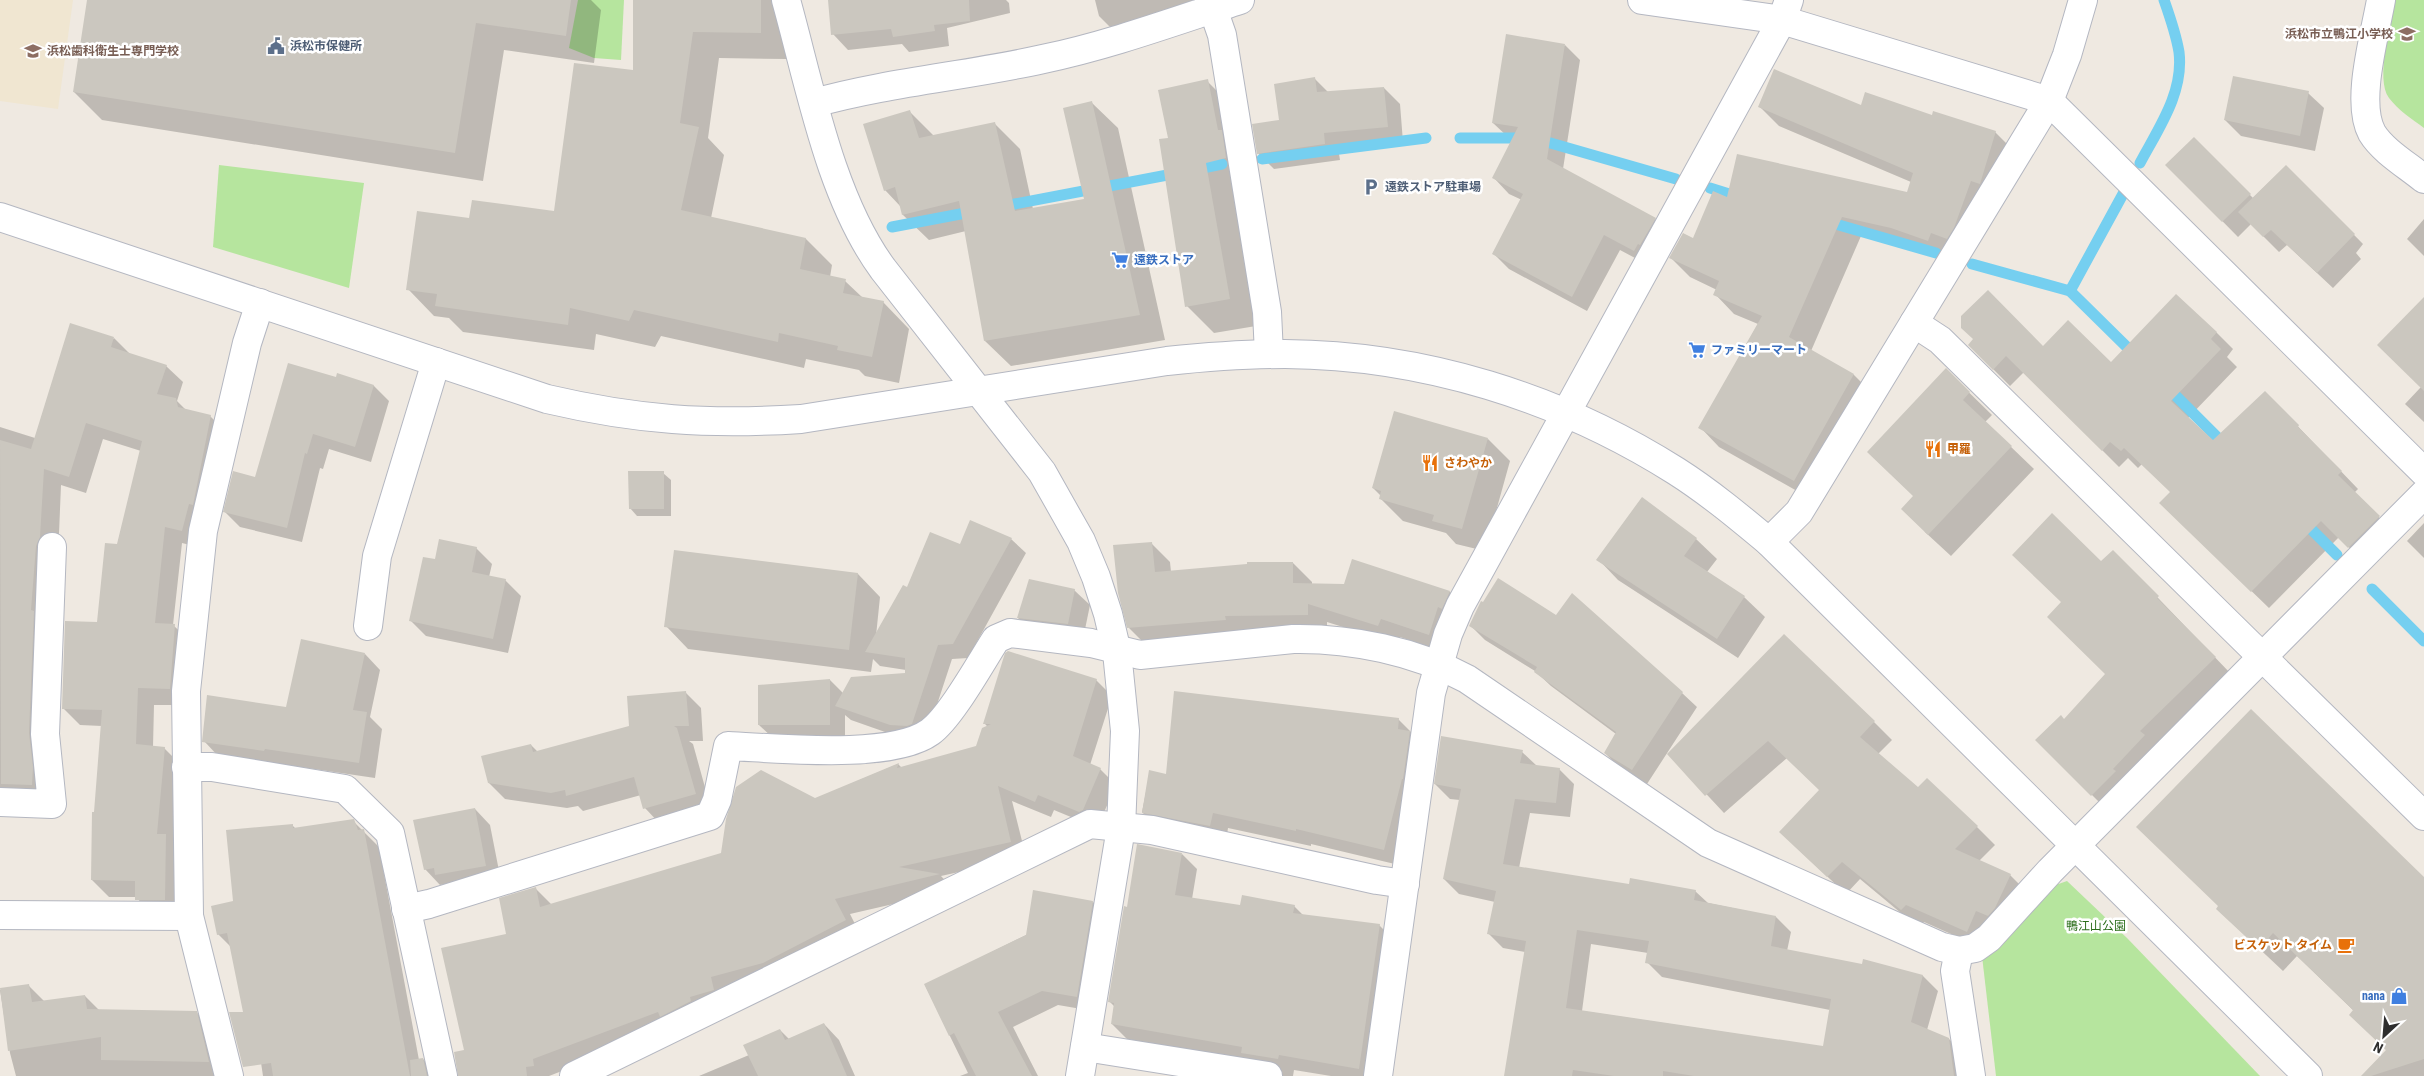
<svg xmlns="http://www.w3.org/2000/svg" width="2424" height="1076" viewBox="0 0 2424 1076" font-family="'Roboto Condensed','Noto Sans JP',sans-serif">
  <rect width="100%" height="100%" fill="#efe9e1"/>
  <!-- education -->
  <polygon fill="#f0e6d1" points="0,0 73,0 58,109 0,101"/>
  <!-- green -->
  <g fill="#b6e59e">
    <polygon points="578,0 624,0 621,60 594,58 569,48"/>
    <path d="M2395,0H2424V128C2412,119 2398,110 2389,98C2375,79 2391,23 2395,0Z"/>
    <polygon points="219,165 364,183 349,288 213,247"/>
    <polygon points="2067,881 2127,938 2260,1076 1996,1076 1982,956 2050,887"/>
  </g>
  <!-- shadow -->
  <g fill="#0003" fill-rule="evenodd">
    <polygon points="88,0 591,0 601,10 594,63 504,50 483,181 102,120 74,92"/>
    <polygon points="634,0 774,0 787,13 787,59 719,58 708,138 724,155 711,218 806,239 832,265 830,277 845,281 863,298 883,302 909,329 899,383 865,376 859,370 806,359 804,368 661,336 655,347 596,334 594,350 463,332 449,318 434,316 408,289 470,220 556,213 635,71"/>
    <polygon points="829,0 1006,0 1009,3 1010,13 947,28 949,46 909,52 902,44 848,50 833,34"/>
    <polygon points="1095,0 1217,0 1119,36 1099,16"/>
    <polygon points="1565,45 1580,60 1563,169 1655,219 1670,234 1650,266 1620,250 1587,311 1509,269 1493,253 1522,200 1509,194 1494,178 1513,139 1509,138 1493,123"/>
    <polygon points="1315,79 1329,93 1384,88 1400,104 1403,142 1338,148 1340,160 1274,169 1258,153 1280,121"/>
    <polygon points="1207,81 1234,108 1253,185 1233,190 1256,326 1214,333 1187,306 1170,139"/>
    <polygon points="2308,93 2324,108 2315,151 2241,136 2225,120"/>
    <polygon points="1092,103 1118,128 1165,340 1011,366 985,341 966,231 929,240 903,215 901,207 885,190 910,112 934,136 994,123 1020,149 1033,209 1086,200"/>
    <polygon points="1862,106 1933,116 1995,132 2015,152 1947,260 1911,247 1861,236 1811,351 1854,375 1873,394 1813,500 1719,447 1700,427 1758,324 1734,314 1715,294 1717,290 1690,277 1671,258 1693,239 1728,199 1908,194 1911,182 1779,126 1760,107"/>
    <polygon points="2194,139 2253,198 2286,166 2363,244 2356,253 2361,259 2333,288 2287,245 2279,252 2251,224 2238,237 2167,165"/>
    <polygon points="2424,219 2424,256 2407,239"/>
    <polygon points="2424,320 2424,422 2405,404 2421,387"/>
    <polygon points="2216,332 2233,349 2227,357 2237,367 2188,418 2213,442 2265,392 2358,489 2354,493 2396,534 2366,565 2339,537 2269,608 2178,520 2172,492 2142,464 2138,468 2128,458 2119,467 2024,372 2010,386 1969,345 2043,347 2111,364"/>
    <polygon points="114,338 130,354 166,366 183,382 177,401 187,411 210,416 227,433 198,547 182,543 173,625 191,642 187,705 154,705 153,747 164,748 181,765 174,845 182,853 181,917 153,916 136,897 109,897 92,880 102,726 80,725 63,708 98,623 141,451 103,439 86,493 61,485 48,802 0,800 0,427 35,438"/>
    <polygon points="1946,370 1992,415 1985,422 2034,469 1951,556 1925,532 1914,497"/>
    <polygon points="337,379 374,386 389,401 371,462 329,449 323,469 320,468 302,542 240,527 225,512 256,479"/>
    <polygon points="1488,439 1510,461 1485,551 1456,544 1446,533 1403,521 1380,498 1381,496 1373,488"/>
    <polygon points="663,473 671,480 671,516 637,516 630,508"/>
    <polygon points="1642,499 1696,539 1717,559 1707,572 1744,597 1765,617 1738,658 1618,580 1598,559"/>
    <polygon points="2424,523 2424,558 2407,541"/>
    <polygon points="1011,539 1026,553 968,658 952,659 926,738 905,739 851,720 845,715 845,740 775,740 759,725 830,680 843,693 906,674 906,670 880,666 873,659 871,672 688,649 666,626 858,574 880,597 876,636 907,589 961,546"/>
    <polygon points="1151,543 1170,562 1171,572 1293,563 1312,582 1312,585 1345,586 1353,561 1450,592 1468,611 1447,653 1400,637 1397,644 1327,622 1327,634 1147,646 1129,628"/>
    <polygon points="476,548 492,564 489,577 505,580 521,596 508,653 426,636 411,621 436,561"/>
    <polygon points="2113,551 2231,674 2107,810 2037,740 2065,720 2107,674 2101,563"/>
    <polygon points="1074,590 1090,605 1083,639 1033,633 1018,618"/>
    <polygon points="1483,603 1682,693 1697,707 1647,784 1620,768 1605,753 1616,734 1551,686 1535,671 1485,640 1470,625"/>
    <polygon points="365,654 380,670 370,717 382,729 375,778 280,764 280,766 219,757 204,741 287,709"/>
    <polygon points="1096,680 1112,696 1090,765 1100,769 1116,785 1098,826 1095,827 1054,810 1051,817 1012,801 1026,857 941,876 954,890 850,914 861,936 673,1028 549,1076 459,1076 507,935 535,888 552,905 722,854 815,799 898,764 902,768 977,748 988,727 985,724"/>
    <polygon points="685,692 701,708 703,741 689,741 693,744 711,809 660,824 645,808 641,795 583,811 578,806 567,808 505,799 489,783 531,745 538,752 631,727"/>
    <polygon points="1398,719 1414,735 1399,865 1311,844 1311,846 1228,828 1226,841 1157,827 1142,812 1150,772 1167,775"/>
    <polygon points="1874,722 1892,740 1878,754 1919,789 1977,827 1995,845 1979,861 2010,875 2028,893 1985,949 1924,922 1919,928 1860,879 1846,894 1799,850 1820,790 1787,758 1724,813 1669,754"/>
    <path d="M1522,752L1537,766L1559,769L1574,784L1570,817L1530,813L1519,868L1630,886L1695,891L1708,903L1776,917L1791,932L1787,951L1863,965L1864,960L1923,976L1938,991L1927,1030L1949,1039L1964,1054L1967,1076H1505L1525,952L1503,948L1488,933L1495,902L1459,894L1444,879L1460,800L1450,799L1435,784ZM1591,944L1648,953L1647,962L1662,977L1830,1010L1824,1047L1582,1011Z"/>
    <polygon points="475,809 490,825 501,881 452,890 446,884 440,885 425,869"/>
    <polygon points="353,821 379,847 419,1060 423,1059 439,1076 263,1076 250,988 231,947 218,934 235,902 292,825 296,829"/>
    <polygon points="1182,854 1197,869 1192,899 1241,906 1294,906 1303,915 1379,925 1395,941 1375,1076 1331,1076 1294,1070 1293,1076 1282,1076 1266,1072 1251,1061 1127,1039 1112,1024 1115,1007 1109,1001 1128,908"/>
    <polygon points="2424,878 2424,1076 2363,1076 2387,1051 2354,1011 2297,956 2283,971 2217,909"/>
    <polygon points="1093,902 1108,917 1093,1011 1058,1005 1013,1027 1038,1076 960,1076 968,1073 925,985"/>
    <polygon points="29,986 45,1002 85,996 99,1010 196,1012 212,1028 224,1076 16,1076 10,1053 0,990"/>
    <polygon points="824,1024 839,1040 855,1076 699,1076 749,1055 780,1030 789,1039"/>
  </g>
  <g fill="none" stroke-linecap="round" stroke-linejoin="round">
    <!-- stream -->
    <g stroke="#75cff0" stroke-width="11">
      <polyline points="1460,138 1533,138 1676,179"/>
      <polyline points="1262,159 1426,138"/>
      <path d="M2140,163C2158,129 2184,93 2179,52C2176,34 2170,17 2164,0"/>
      <polyline points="1193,170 1222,164"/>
      <polyline points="1710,188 1742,198"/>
      <polyline points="999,207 1178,173"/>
      <polyline points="1825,221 1936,253"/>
      <polyline points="892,227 976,211"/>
      <polyline points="1972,264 2070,291 2137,357"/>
      <polyline points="2070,291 2123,194"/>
      <polyline points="2166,386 2227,447"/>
      <polyline points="2301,519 2337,555"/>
      <polyline points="2372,589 2424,641"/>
    </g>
  </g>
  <!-- building -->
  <g fill="#cbc7bf" fill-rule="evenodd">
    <polygon points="87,0 571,0 566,36 476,23 455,153 73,92"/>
    <polygon points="633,0 761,0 761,33 693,32 680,123 699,127 681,210 806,238 800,269 846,279 843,293 884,301 872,357 837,350 838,346 779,333 778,342 634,310 629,321 570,308 568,325 435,306 437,294 406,290 417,211 469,218 472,200 554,211 574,63 633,70"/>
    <polygon points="828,0 969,0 970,21 934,25 935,31 893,37 891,29 831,35"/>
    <polygon points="1506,34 1565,44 1547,159 1656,218 1640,245 1638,244 1634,251 1604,235 1572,297 1492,254 1523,194 1492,178 1518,127 1492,123"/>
    <polygon points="1774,69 1861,105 1865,92 1932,115 1933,111 1996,131 1980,184 1971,181 1954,228 1947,239 1931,233 1928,241 1891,228 1842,217 1789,337 1854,374 1794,481 1698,428 1762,316 1713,295 1719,281 1669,258 1683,233 1693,238 1713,191 1727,197 1737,154 1907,192 1913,173 1758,107"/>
    <polygon points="2233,76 2309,91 2300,136 2224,120"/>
    <polygon points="1315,77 1317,92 1384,87 1388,127 1324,133 1325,144 1257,154 1252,124 1279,120 1274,84"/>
    <polygon points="1208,79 1218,130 1222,130 1226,158 1206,163 1230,299 1185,307 1159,139 1168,138 1158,90"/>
    <polygon points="1092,101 1140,315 984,341 959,201 902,215 895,187 884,191 863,124 910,110 919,138 995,122 1015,211 1084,199 1063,108"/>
    <polygon points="2194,137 2251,194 2222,222 2165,165"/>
    <polygon points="2286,165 2355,234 2317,273 2271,230 2263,237 2238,212"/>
    <polygon points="1988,290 2043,346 2068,320 2111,362 2176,294 2217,332 2211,339 2221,349 2171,401 2213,440 2265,391 2299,425 2298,427 2342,471 2338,475 2380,516 2348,548 2321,521 2251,592 2159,503 2170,492 2124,448 2121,451 2110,442 2102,451 2006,356 1993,370 1968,345 1973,339 1961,328 1961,316"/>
    <polygon points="2424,297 2424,391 2377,345"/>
    <polygon points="70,323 114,337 111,347 167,365 157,394 176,398 178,407 211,415 193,505 189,504 182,531 165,527 155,623 175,624 170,689 138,688 136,744 165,747 157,834 166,834 165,900 135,900 135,881 91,880 92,812 94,812 102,710 62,709 65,621 97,622 105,543 117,544 142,441 86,423 69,477 44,469 40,537 36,546 31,610 34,611 29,733 33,767 32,785 1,784 0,440 31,449"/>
    <polygon points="288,363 336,377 337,373 374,385 355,447 313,434 307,454 305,453 287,528 223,512 233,471 255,477"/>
    <polygon points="1946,368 1970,392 1963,400 2012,446 1928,535 1901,509 1913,496 1867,452"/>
    <polygon points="1394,411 1488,438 1462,529 1432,521 1434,515 1379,499 1381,491 1372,488"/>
    <polygon points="628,471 664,471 664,509 629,509"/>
    <polygon points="1642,497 1697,538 1684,556 1745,596 1717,639 1596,560"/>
    <polygon points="2052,513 2101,561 2113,550 2159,596 2157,598 2216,657 2140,731 2145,735 2113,769 2116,771 2091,796 2035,740 2061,715 2064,719 2105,674 2047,617 2061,602 2012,555"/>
    <polygon points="970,520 1012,538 953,644 938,645 912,724 907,726 890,725 835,706 851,677 905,673 905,658 865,652 903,585 907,587 930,532 960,544"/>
    <polygon points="439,539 477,547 472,572 506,579 493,639 409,621 423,557 435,559"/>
    <polygon points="1152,542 1155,572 1247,564 1247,562 1293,562 1293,583 1344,584 1352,559 1450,591 1442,609 1438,607 1429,635 1381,619 1378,626 1308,604 1308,615 1225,616 1226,620 1127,628 1118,593 1113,545"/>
    <polygon points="674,550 858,573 849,650 664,627"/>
    <polygon points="1498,578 1556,615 1572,593 1683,692 1632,770 1604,753 1616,732 1534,672 1537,667 1469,626 1481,601 1483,602"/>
    <polygon points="1029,579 1075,589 1068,624 1017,618"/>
    <polygon points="1784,634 1875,721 1860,737 1918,787 1927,778 1978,826 1955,849 2011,874 1995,908 1988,916 1976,911 1967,932 1906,905 1901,910 1842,862 1827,877 1779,832 1819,790 1768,741 1705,796 1667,754"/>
    <polygon points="301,639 365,653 353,710 367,712 359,763 265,749 264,751 202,742 207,695 286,707"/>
    <polygon points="1008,651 1097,679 1073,756 1101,768 1083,810 1079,812 1038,795 1035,802 998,786 1011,842 899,867 940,874 835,899 846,920 763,963 711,977 714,990 690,997 691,1001 660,1017 658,1012 533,1059 534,1066 526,1067 527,1076 458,1076 454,1052 464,1050 441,948 506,934 499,898 536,887 540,907 721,853 726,819 736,787 761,770 815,798 899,763 897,768 976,746 982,728 991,724 983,724 1005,653"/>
    <polygon points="830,679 830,725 758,725 758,685"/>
    <polygon points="686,691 689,726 674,726 677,728 696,794 643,809 634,777 566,796 565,790 551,793 488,783 481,756 531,744 533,752 629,726 627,696"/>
    <polygon points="1174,691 1399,718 1398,729 1410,731 1403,779 1402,779 1384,850 1296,829 1296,831 1213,813 1210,826 1142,813 1149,770 1166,774"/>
    <polygon points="2251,709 2424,877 2424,1059 2371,1076 2361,1076 2386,1050 2349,1015 2353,1010 2273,933 2259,949 2216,909 2218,906 2136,827"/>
    <path d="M1441,736L1523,750L1520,763L1560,768L1556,803L1515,799L1503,864L1629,884L1630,878L1696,890L1694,900L1776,916L1771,946L1862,964L1863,959L1923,975L1911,1022L1949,1038L1954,1076H1694L1663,1071V1076H1614L1573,1070L1572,1076H1504L1526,941L1487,934L1496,891L1443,879L1461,789L1434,784ZM1577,930L1649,941L1645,963L1831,999L1823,1046L1566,1008Z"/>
    <polygon points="475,808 486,866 435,875 434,868 424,870 413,820"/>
    <polygon points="354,819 358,830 364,829 410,1076 273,1076 271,1063 243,1067 229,1012 243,1012 227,933 217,935 211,906 233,901 226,830 293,824 293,828"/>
    <polygon points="1137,844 1182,853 1175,895 1240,905 1242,895 1295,905 1293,913 1380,924 1359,1069 1279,1055 1278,1059 1241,1053 1242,1047 1111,1024 1114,1003 1108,1002 1124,906 1127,907"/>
    <polygon points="1033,890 1093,901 1077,997 1042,991 998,1012 1032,1076 976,1076 954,1033 949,1036 924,984 1026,935"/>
    <polygon points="29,984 32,1002 85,995 87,1009 197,1011 209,1062 101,1060 101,1037 8,1051 0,988"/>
    <polygon points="824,1023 847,1076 758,1076 743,1045 780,1029 785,1040"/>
    <polygon points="423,1058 427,1076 411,1076 410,1060"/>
  </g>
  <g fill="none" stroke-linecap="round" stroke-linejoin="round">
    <!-- minor casing -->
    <g stroke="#b4b7c1" stroke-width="30">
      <g id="minor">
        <path d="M786,0C810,86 830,197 883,269L1042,472L1081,541L1096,577L1108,614L1117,652L1125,731L1121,828L1080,1076"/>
        <polyline points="1642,0 1782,20 2049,101 2424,472"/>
        <path d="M2381,0C2375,35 2355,102 2372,133C2383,151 2407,165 2424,179"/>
        <polyline points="1213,9 1222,35 1267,312 1269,354"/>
        <path d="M814,103C889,82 967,76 1043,59C1110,45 1175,21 1240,0"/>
        <path d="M0,217L547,399C637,420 708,425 801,419L1167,361C1206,357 1245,354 1285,354C1423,355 1559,397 1676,471C1709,492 1739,517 1769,542L2308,1076"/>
        <polyline points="1914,323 1940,340 2424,816"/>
        <polyline points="1769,542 1799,512 2049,101 2067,55 2083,0"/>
        <polyline points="368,626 377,556 436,362"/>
        <polyline points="186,767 212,767 345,789 390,833 443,1076"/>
        <polyline points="0,802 52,804 45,734 52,547"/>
        <path d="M406,909L429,904L710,816L717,800L728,746C777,748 891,760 930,732C951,717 981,662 996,639L1010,633L1091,643L1140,655L1293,639C1351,638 1415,651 1467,679L1708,843L1942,947L1959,951L1975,948L1989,938L2050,871L2424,494"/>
        <polyline points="0,915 189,916"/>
        <polyline points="1959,951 1955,971 1971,1076"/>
        <polyline points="1085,1047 1268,1076"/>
        <polyline points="229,1076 189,916 186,691 203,531 247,343 260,303"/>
        <polyline points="574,1076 1090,824 1152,830 1377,880 1405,884"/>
        <polyline points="1378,1076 1431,693 1448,634 1460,606 1782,20 1789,0"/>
      </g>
    </g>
    <!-- minor -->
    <use href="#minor" stroke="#fff" stroke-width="28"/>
  </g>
  <!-- icons -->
  <defs>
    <g id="school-bare" transform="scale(1.35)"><path d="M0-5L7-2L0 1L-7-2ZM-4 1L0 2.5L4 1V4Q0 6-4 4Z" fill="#8d6e63" stroke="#fff" stroke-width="2.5" paint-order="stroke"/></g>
    <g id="civic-bare" transform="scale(1.35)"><path d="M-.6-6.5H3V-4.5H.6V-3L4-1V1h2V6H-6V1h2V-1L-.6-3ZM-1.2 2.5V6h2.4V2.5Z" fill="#5c6f8a" stroke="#fff" stroke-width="2.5" paint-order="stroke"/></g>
    <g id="university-bare" transform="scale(1.35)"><path d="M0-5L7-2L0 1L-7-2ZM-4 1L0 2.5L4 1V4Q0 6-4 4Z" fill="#8d6e63" stroke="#fff" stroke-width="2.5" paint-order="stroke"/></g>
    <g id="parking-bare" transform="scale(1.35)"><path d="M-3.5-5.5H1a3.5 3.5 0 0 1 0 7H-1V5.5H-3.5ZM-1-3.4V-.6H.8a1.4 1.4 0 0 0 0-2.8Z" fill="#5c6f8a" stroke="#fff" stroke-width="2.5" paint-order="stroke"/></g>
    <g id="supermarket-bare" transform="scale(1.35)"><path d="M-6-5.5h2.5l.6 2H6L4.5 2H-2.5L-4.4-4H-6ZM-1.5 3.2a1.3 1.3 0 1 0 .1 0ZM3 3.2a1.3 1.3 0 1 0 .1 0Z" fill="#3f7fe0" stroke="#fff" stroke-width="2.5" paint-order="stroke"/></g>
    <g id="restaurant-bare" transform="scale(1.35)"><path d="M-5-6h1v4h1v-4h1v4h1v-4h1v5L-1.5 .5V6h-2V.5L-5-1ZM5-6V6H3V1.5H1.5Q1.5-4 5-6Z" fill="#e8710a" stroke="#fff" stroke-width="2.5" paint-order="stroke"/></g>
    <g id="cafe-bare" transform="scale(1.35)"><path d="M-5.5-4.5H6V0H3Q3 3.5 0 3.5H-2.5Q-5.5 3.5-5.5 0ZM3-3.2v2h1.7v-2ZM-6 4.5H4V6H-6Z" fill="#e8710a" stroke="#fff" stroke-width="2.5" paint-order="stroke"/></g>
    <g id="shop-bare" transform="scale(1.35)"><path d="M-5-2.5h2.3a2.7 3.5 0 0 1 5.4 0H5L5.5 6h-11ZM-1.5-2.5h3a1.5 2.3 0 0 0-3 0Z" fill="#3f7fe0" stroke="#fff" stroke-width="2.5" paint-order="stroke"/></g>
  </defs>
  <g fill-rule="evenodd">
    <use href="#school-bare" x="2407" y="34"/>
    <use href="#civic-bare" x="276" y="46"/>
    <use href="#university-bare" x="33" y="51"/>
    <use href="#parking-bare" x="1371" y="187"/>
    <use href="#supermarket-bare" x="1120" y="260"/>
    <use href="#supermarket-bare" x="1697" y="350"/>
    <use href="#restaurant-bare" x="1933" y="449"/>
    <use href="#restaurant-bare" x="1430" y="463"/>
    <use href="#cafe-bare" x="2346" y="945"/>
    <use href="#shop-bare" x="2399" y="996"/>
  </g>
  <g text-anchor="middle" stroke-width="5" stroke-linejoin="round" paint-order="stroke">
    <!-- education labels -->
    <g font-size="12" font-weight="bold" fill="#785e54" stroke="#fff" text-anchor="end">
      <text x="2393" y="38">浜松市立鴨江小学校</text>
      <text x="47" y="55" text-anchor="start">浜松歯科衛生士専門学校</text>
    </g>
    <!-- service labels -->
    <g font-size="12" font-weight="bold" fill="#4e5e75" stroke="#fff" text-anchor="start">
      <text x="290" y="50">浜松市保健所</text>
      <text x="1385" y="191">遠鉄ストア駐車場</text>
    </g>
    <!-- shop labels -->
    <g font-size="12" font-weight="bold" fill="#366cbe" stroke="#fff" text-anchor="start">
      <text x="1134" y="264">遠鉄ストア</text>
      <text x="1711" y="354">ファミリーマート</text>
      <text x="2385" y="1000" text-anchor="end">nana</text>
    </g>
    <!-- food labels -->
    <g font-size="12" font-weight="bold" fill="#c56008" stroke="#fff" text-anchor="start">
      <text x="1947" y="453">甲羅</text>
      <text x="1444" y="467">さわやか</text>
      <text x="2332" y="949" text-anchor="end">ビスケット タイム</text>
    </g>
    <!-- park labels -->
    <g font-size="12" fill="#2c6e1b" stroke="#fff">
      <text x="2096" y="930">鴨江山公園</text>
    </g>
  </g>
  <!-- north arrow -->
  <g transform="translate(2384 1036) rotate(206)" stroke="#ffffff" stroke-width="4" paint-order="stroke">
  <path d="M0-4L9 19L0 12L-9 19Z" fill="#2e2e2e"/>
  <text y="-8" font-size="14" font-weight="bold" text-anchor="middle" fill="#2e2e2e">N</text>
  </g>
</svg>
